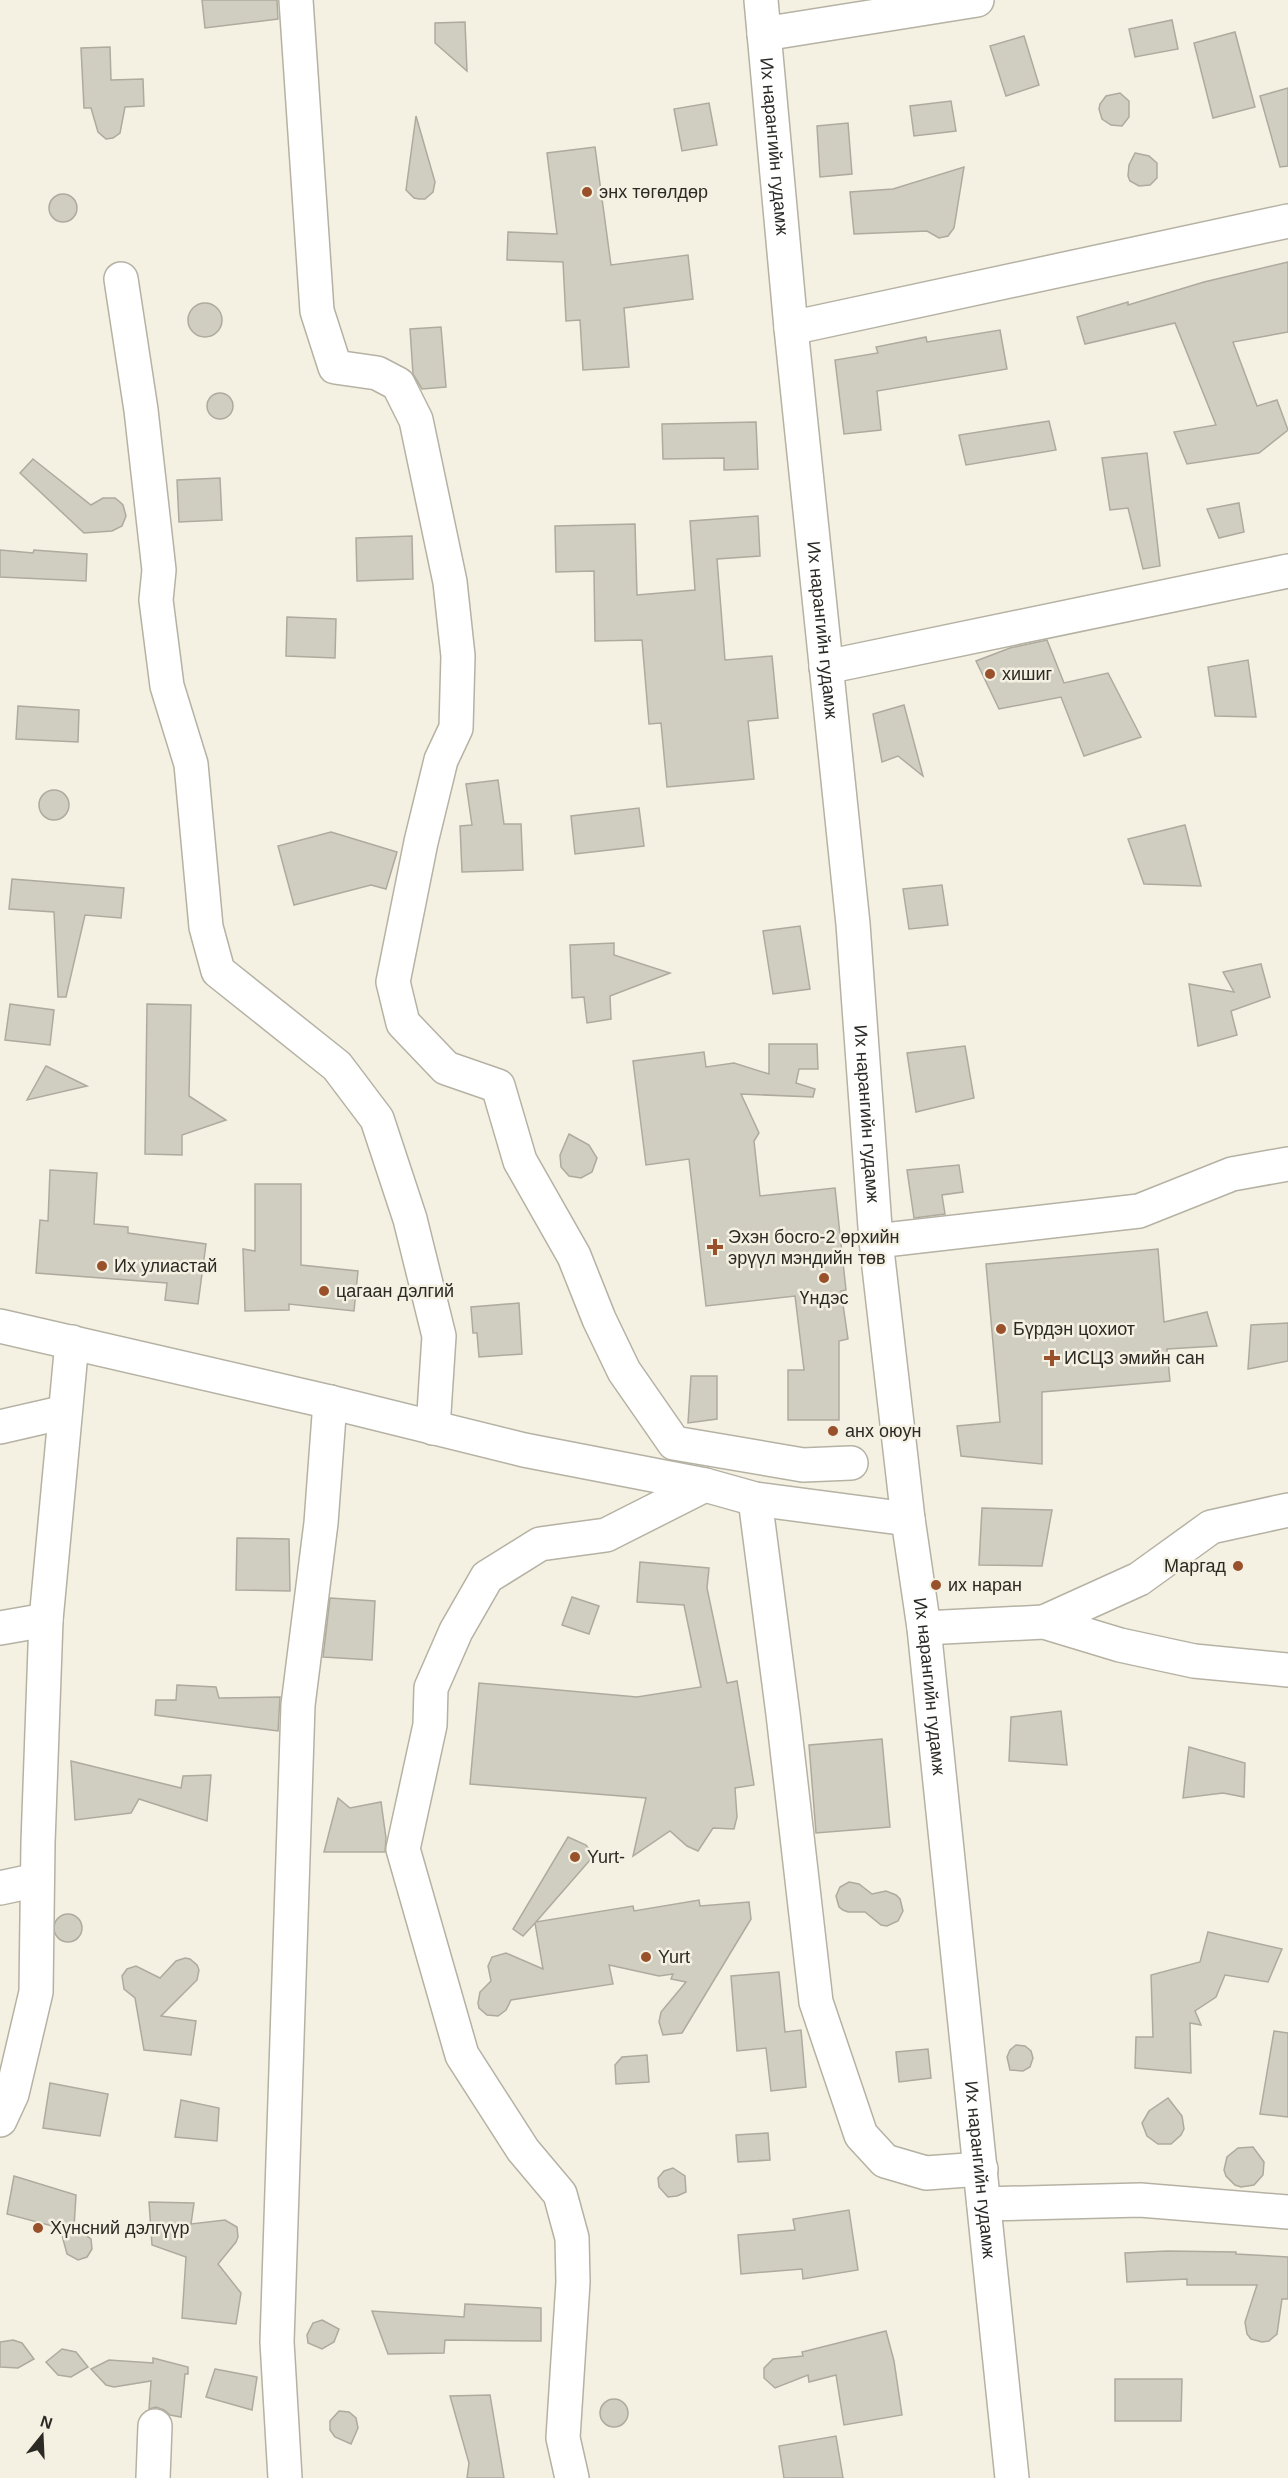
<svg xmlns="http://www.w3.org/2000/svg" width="1288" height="2478" viewBox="0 0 1288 2478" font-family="Arial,sans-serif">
  <rect width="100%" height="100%" fill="#f4f1e3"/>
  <!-- building -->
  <g fill="#d0cec0" stroke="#aeab9e" stroke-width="1.5">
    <polygon points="202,0 277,0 278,19 205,28"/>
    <polygon points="1172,20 1178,49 1135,57 1129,29"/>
    <polygon points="465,22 467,71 435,43 435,23"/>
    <polygon points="1235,32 1255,107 1213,118 1194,43"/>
    <polygon points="1024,36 1039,85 1006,96 990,46"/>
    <polygon points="110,47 111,80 143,79 144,106 125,107 120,133 113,138 106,139 98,132 91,108 84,108 81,48"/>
    <polygon points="1288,88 1288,166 1280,167 1260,96"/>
    <polygon points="1120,93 1129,101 1129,117 1122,126 1111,125 1102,119 1099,109 1100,104 1106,96"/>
    <polygon points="951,101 956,131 914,136 910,106"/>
    <polygon points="709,103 717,145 682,151 674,109"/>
    <polygon points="416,116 435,182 433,192 425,199 419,199 414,198 406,190"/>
    <polygon points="848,123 852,174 820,177 817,126"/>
    <polygon points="595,147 611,265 688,255 693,299 624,308 629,367 583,370 580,320 566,321 563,262 507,260 508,232 557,234 547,153"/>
    <polygon points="1135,153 1149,156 1157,163 1157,178 1150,185 1139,186 1130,181 1128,176 1129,165"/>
    <polygon points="964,167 954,228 948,236 939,238 927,231 854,234 850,192 893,189"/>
    <circle cx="63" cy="208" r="14"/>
    <polygon points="1288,262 1288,332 1233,342 1257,406 1277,400 1288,430 1259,453 1187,464 1174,432 1216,425 1175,323 1085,344 1077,317 1128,302 1128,305 1204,282"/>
    <circle cx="205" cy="320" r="17"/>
    <polygon points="441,327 446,387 422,389 413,374 410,329"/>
    <polygon points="1000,330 1007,369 877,391 881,430 844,434 835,360 878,353 876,347 926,337 927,342"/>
    <circle cx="220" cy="406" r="13"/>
    <polygon points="1049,421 1056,450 966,465 959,435"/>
    <polygon points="756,422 758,469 724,470 724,458 663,459 662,424"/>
    <polygon points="1147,453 1160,566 1143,569 1128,508 1110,510 1102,458"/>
    <polygon points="33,459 91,505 103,498 115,498 120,502 123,505 126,516 122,526 112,531 84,533 20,473"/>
    <polygon points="220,478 222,520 179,522 177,480"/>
    <polygon points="1239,503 1244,532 1219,538 1207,509"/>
    <polygon points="758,516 760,556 717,559 725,660 772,656 778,718 748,721 754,779 667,787 661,723 649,724 642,640 595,641 594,571 556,572 555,526 635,524 637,595 695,590 690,521"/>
    <polygon points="412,536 413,579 357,581 356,538"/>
    <polygon points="0,550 33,553 34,550 87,554 86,581 0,577"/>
    <polygon points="287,617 336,619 335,658 286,656"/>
    <polygon points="1047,640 1064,683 1108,673 1141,737 1084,756 1061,697 999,709 976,661 1010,648"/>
    <polygon points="1248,660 1256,717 1215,716 1208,667"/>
    <polygon points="904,705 923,776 898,756 882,762 873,714"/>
    <polygon points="18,706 79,710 78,742 16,739"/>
    <polygon points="498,780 504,824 521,824 523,870 462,872 460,826 472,825 466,784"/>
    <circle cx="54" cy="805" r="15"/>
    <polygon points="639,808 644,846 575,854 571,816"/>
    <polygon points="1185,825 1201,886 1144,884 1128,839"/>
    <polygon points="331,832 397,852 386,889 371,885 294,905 278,846"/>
    <polygon points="12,879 124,888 121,918 85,915 66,997 58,997 54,912 9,909"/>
    <polygon points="942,885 948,925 909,929 903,889"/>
    <polygon points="800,926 810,989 773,994 763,931"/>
    <polygon points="614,943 614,955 670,973 610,996 611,1019 587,1023 584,997 572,998 570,945"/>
    <polygon points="1261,964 1270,997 1231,1011 1237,1035 1198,1046 1189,984 1234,992 1223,972"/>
    <polygon points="10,1004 54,1010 50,1045 5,1040"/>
    <polygon points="147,1004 191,1005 189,1096 226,1120 182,1135 182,1155 145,1154"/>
    <polygon points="769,1044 817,1044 818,1069 799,1069 796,1083 815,1089 813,1097 741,1094 759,1133 754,1141 760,1196 835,1188 846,1290 841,1291 848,1339 839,1341 839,1420 788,1420 788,1370 804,1370 795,1296 706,1306 689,1159 646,1165 633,1061 704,1052 706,1067 734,1063 769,1074"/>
    <polygon points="965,1046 974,1098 916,1112 907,1053"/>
    <polygon points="46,1066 87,1086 27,1100"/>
    <polygon points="569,1134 589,1145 597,1158 592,1172 581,1178 569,1176 561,1167 560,1155"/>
    <polygon points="959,1165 963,1192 942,1195 945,1214 914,1218 907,1170"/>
    <polygon points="50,1170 97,1173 94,1224 128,1227 128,1233 206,1244 198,1304 165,1300 167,1283 36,1273 40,1220 48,1221"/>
    <polygon points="255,1184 301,1184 301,1265 358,1271 354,1311 289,1304 289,1310 245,1311 243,1249 255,1251"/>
    <polygon points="1158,1249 1164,1322 1207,1312 1217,1346 1167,1349 1170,1381 1042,1392 1042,1464 961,1456 957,1426 1000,1422 986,1264"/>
    <polygon points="519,1303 522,1354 479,1357 477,1333 473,1333 471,1307"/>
    <polygon points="1288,1323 1288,1361 1248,1369 1251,1325"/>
    <polygon points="691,1376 717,1376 717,1419 688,1423"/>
    <polygon points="982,1508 1052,1510 1042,1566 979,1565"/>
    <polygon points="237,1538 289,1539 290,1591 236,1590"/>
    <polygon points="640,1562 709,1568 707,1588 727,1683 737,1681 754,1785 735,1788 737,1817 734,1829 713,1828 698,1851 687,1846 670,1831 633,1856 646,1798 470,1784 479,1683 637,1697 701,1687 684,1605 637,1602"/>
    <polygon points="572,1597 599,1606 589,1634 562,1625"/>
    <polygon points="330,1598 375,1601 372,1660 323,1657"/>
    <polygon points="177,1685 216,1687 219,1698 280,1697 278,1731 155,1715 156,1700 176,1700"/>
    <polygon points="1061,1711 1067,1765 1009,1761 1011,1717"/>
    <polygon points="882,1739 890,1827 816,1833 809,1745"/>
    <polygon points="1189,1747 1245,1763 1244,1797 1223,1793 1183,1798"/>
    <polygon points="71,1761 181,1788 183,1776 211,1775 207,1821 139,1799 131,1813 75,1820"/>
    <polygon points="338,1798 350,1808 381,1802 386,1838 385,1852 324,1852"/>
    <polygon points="568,1837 586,1845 589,1849 590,1860 536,1922 633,1906 634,1911 699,1900 700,1906 749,1902 751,1919 682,2033 663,2035 659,2022 661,2012 686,1982 671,1979 673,1974 659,1976 609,1965 613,1984 511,2000 506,2010 498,2016 487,2015 479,2008 478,2003 480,1992 491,1981 488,1966 492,1957 506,1953 543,1969 535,1923 523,1936 513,1929"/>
    <polygon points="849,1882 859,1884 872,1894 886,1891 896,1895 900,1899 903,1911 898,1921 887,1926 881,1925 865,1912 848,1912 843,1910 839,1907 836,1896 840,1887"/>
    <circle cx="68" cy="1928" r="14"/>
    <polygon points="1208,1932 1282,1949 1268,1982 1225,1975 1216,1997 1195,2011 1201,2025 1190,2023 1191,2073 1135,2068 1136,2037 1153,2037 1151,1975 1200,1962"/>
    <polygon points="185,1958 190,1959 197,1965 199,1970 197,1980 161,2016 196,2021 191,2055 144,2050 135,1998 124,1989 122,1976 127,1969 136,1966 160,1978 176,1961"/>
    <polygon points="779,1972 785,2032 801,2030 806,2087 771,2091 766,2048 737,2051 731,1976"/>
    <polygon points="1274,2031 1288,2033 1288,2117 1260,2114"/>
    <polygon points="1016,2045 1025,2046 1031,2051 1033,2058 1030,2067 1023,2071 1010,2070 1007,2057 1010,2050"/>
    <polygon points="928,2049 931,2078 899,2082 896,2052"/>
    <polygon points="647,2055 649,2082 616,2084 615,2065 622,2057"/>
    <polygon points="50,2083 108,2094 100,2136 43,2128"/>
    <polygon points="1168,2098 1182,2116 1184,2129 1181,2135 1171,2144 1158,2144 1147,2136 1142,2123 1149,2111"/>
    <polygon points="181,2100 219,2108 217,2141 175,2137"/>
    <polygon points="768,2133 770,2160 738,2162 736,2135"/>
    <polygon points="1253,2147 1264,2162 1263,2175 1254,2185 1241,2187 1235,2185 1226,2176 1224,2170 1227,2157 1238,2148"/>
    <polygon points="673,2168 685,2176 686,2192 677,2196 668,2197 659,2187 658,2178 664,2171"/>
    <polygon points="14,2176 76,2195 74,2227 91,2239 92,2249 87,2257 78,2260 67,2254 60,2228 7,2214"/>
    <polygon points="149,2202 194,2203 191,2224 225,2220 237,2227 238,2237 236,2242 218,2264 241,2293 236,2324 182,2318 186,2257 152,2245"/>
    <polygon points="849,2210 858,2270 803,2279 802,2269 741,2274 738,2235 795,2230 793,2219"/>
    <polygon points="1167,2251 1236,2252 1236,2254 1288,2257 1288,2299 1282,2299 1277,2334 1269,2341 1262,2342 1251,2339 1247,2334 1245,2322 1257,2285 1187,2285 1187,2279 1127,2282 1125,2253"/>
    <polygon points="465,2304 541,2308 541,2341 445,2340 444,2353 388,2354 372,2311 464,2317"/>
    <polygon points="322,2320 339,2329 334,2342 322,2349 308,2343 307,2335 313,2323"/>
    <polygon points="886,2331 894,2361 902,2415 844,2425 836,2375 809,2382 808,2375 775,2388 764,2378 764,2368 773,2359 803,2356 802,2352"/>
    <polygon points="13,2340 22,2343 34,2359 18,2368 0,2367 0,2342"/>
    <polygon points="62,2349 76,2352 88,2367 71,2377 58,2375 46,2362"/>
    <polygon points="153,2358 188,2367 188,2374 185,2374 181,2417 170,2415 164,2410 156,2407 149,2409 151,2381 114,2387 106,2385 91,2369 109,2360 153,2363"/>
    <polygon points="215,2369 257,2377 252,2410 206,2397"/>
    <polygon points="1115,2379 1182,2379 1181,2421 1115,2421"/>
    <polygon points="490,2395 504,2478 467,2478 469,2463 450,2396"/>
    <circle cx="614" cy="2413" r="14"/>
    <polygon points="339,2411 349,2412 356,2418 358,2428 351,2444 335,2437 330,2430 330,2421"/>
    <polygon points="836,2436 843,2478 784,2478 779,2446"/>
  </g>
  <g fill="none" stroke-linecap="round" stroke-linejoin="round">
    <!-- minor casing -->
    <g stroke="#b5b2a4" stroke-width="36">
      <g id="minor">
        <polyline points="296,0 317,311 335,367 377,373 398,384 416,420 450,582 458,656 456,728 441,760 421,842 393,982 403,1023 446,1068 498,1086 520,1161 574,1256 599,1319 624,1371 674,1443 803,1465 851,1463"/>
        <polyline points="764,34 977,0"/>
        <polyline points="121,279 141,410 159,570 156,600 167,686 191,764 206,927 218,971 337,1066 377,1119 410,1219 439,1336 433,1428"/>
        <polyline points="791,328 1288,221"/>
        <polyline points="826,667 1288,571"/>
        <polyline points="876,1241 1139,1211 1232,1174 1288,1164"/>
        <polyline points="0,1326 330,1402 524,1450 705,1485 755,1499 908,1519"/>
        <polyline points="0,1427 65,1412"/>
        <polyline points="755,1499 783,1714 816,2002 861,2135 885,2161 926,2173 981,2169"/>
        <polyline points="1044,1622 1139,1579 1211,1527 1288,1510"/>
        <polyline points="0,1628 46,1620"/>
        <polyline points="924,1628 1044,1622 1120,1645 1194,1661 1288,1670"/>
        <polyline points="0,1888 37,1880"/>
        <polyline points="0,2120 12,2094 36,1992 38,1843 46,1620 72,1342"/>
        <polyline points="984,2204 1140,2200 1288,2212"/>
        <polyline points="153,2478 155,2426"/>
        <polyline points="285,2478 277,2342 298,1705 321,1523 330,1402"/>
        <polyline points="572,2478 563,2438 573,2282 572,2238 560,2194 523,2150 462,2055 403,1849 430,1725 431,1688 456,1631 487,1577 540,1544 606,1535 705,1485"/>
      </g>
    </g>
    <!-- major casing -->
    <g stroke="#b5b2a4" stroke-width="36">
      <g id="major">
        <path id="s1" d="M761,0L791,328L853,924L876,1241L908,1519L924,1628L1012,2478"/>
      </g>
    </g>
    <!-- minor -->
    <use href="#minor" stroke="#fff" stroke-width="33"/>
    <!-- major -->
    <use href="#major" stroke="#fff" stroke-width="33"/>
  </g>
  <!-- markers -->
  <g fill="#98512b" stroke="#f4f1e3" stroke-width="2">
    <circle cx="587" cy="192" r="6"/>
    <circle cx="990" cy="674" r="6"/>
    <path d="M712 1238h6v6h6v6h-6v6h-6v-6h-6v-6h6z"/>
    <circle cx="102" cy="1266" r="6"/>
    <circle cx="824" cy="1278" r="6"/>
    <circle cx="324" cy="1291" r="6"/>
    <circle cx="1001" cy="1329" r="6"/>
    <path d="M1049 1349h6v6h6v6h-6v6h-6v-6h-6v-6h6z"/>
    <circle cx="833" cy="1431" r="6"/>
    <circle cx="1238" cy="1566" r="6"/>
    <circle cx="936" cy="1585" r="6"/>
    <circle cx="575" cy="1857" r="6"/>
    <circle cx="646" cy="1957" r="6"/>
    <circle cx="38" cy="2228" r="6"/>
  </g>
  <g text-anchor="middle" stroke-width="5" stroke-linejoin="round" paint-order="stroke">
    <!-- street labels -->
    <g font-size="18" fill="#2b2a25" stroke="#f4f1e3">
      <text dy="6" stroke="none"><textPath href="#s1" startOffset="147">Их нарангийн гудамж</textPath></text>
      <text dy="6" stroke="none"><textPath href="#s1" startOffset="633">Их нарангийн гудамж</textPath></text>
      <text dy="6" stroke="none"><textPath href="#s1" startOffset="1119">Их нарангийн гудамж</textPath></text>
      <text dy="6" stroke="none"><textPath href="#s1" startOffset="1695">Их нарангийн гудамж</textPath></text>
      <text dy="6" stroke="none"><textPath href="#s1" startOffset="2181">Их нарангийн гудамж</textPath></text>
    </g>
    <!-- poi labels -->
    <g font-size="18" fill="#2b2a25" stroke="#f4f1e3" text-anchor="start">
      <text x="599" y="198">энх төгөлдөр</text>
      <text x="1002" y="680">хишиг</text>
      <text x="728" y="1243">Эхэн босго-2 өрхийн<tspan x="728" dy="21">эрүүл мэндийн төв</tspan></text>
      <text x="114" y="1272">Их улиастай</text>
      <text x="336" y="1297">цагаан дэлгий</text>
      <text x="824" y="1304" text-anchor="middle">Үндэс</text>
      <text x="1013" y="1335">Бүрдэн цохиот</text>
      <text x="1064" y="1364">ИСЦЗ эмийн сан</text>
      <text x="845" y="1437">анх оюун</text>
      <text x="1226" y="1572" text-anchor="end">Маргад</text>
      <text x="948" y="1591">их наран</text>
      <text x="587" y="1863">Yurt-</text>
      <text x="658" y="1963">Yurt</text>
      <text x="50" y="2234">Хүнсний дэлгүүр</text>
    </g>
  </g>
  <!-- north arrow -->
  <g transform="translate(42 2436) rotate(18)" stroke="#f4f1e3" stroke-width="4.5" paint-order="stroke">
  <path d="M0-4.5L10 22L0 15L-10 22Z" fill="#2b2a25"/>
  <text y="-9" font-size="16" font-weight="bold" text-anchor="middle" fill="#2b2a25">N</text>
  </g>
</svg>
